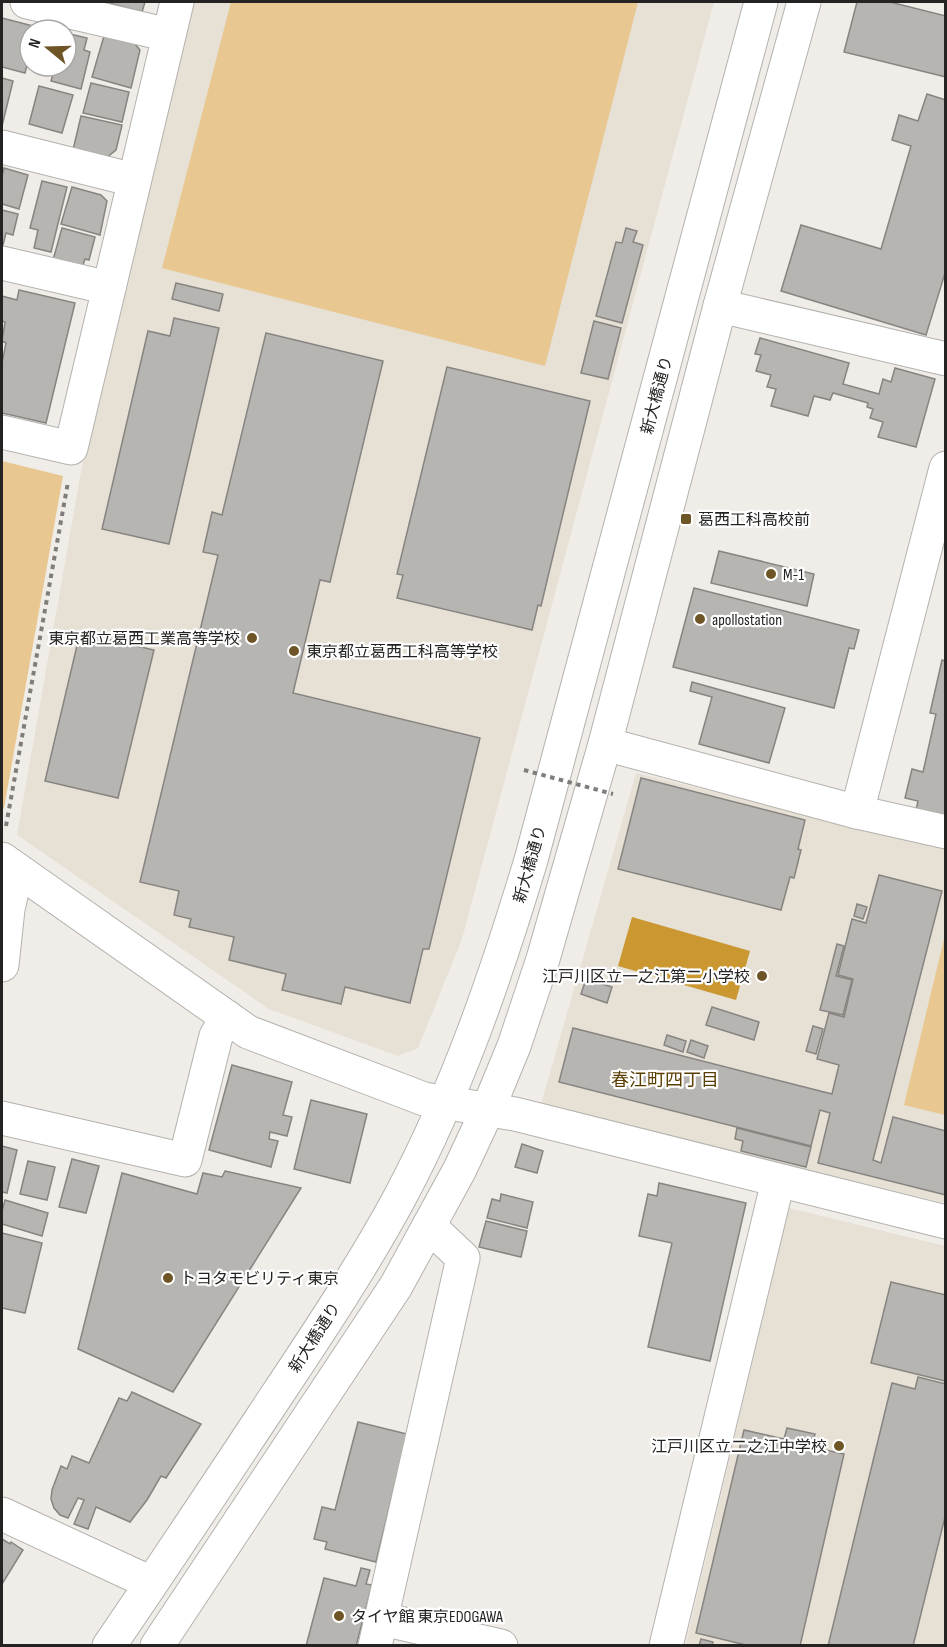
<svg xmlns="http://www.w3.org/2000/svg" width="947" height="1647" viewBox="0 0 947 1647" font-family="'Sofia Sans Condensed','Noto Sans JP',sans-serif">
  <rect width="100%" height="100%" fill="#f0ede9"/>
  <!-- built -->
  <g fill="#e6e0d5">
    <polygon points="191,2 714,2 462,939 418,1048 398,1056 269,1009 17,835 82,466"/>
    <polygon points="636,773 945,847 945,1203 541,1104"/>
    <polygon points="789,1208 945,1246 945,1645 685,1646"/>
  </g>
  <!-- green -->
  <g fill="#e8c790">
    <polygon points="231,2 638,2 545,366 162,268"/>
    <polygon points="2,461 63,476 4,808 2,810"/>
    <polygon points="945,935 945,1115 904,1105"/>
  </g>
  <!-- water -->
  <polygon fill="#ca9730" points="632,917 750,951 736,1000 618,966"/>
  <!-- building -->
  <g fill="#b7b5b1" stroke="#878481" stroke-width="1.5">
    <polygon points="105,2 145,2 142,12"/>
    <polygon points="857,2 890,2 946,16 946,77 844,52"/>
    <polygon points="2,18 37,27 36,30 30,30 30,53 25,73 2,67"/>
    <polygon points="66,33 87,38 84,50 90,52 81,89 51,81 55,66 66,66"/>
    <polygon points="104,36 135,44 140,50 131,88 92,77"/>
    <polygon points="2,78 13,81 2,126"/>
    <polygon points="91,83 129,92 122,122 83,113"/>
    <polygon points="39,86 73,95 62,133 29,124"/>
    <polygon points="927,94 946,100 946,270 926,335 781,291 801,225 881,249 911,146 892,140 899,115 918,121"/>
    <polygon points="81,116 122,125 116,150 106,158 73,150"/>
    <polygon points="4,168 28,175 19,209 2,204 2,176"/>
    <polygon points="42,181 67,187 51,252 34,248 38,230 30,228"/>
    <polygon points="72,187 101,195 107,201 100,235 61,224"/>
    <polygon points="2,210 18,214 13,235 6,233 3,245 2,245"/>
    <polygon points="62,228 95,237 89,260 85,259 82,268 53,260"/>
    <polygon points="626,228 637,231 633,242 643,245 622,323 596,316 616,242 622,243"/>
    <polygon points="176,283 223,294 219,311 172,299"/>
    <polygon points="19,290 75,303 46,423 2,413 2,363 6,343 2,341 5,322 2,321 2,296 17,300"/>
    <polygon points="174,318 219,328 169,544 102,529 148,331 170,336"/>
    <polygon points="594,321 621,328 608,379 581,373"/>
    <polygon points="266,333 383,361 330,582 320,580 293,693 480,738 429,949 423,949 410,1003 345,987 341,1004 282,990 286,974 229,960 234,937 189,927 191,919 174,915 179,891 140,882 218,555 203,552 212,512 222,515"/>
    <polygon points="760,338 849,363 843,384 879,394 883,379 891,382 895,368 935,379 916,447 878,437 883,422 870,418 873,409 867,407 868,403 833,393 830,400 814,396 808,416 771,406 776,389 767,387 771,375 756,371 761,355 755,354"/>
    <polygon points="447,367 590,401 541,606 538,605 532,630 397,598 403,575 397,574"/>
    <polygon points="719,551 814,574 807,606 711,583"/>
    <polygon points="694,588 859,630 854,649 849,648 834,708 673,667"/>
    <polygon points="80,633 154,650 118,798 45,781"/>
    <polygon points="942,660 946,661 946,816 916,810 918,801 905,798 912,769 923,772 936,714 930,713"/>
    <polygon points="692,682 785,708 769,763 699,744 712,697 690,691"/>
    <polygon points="641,778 805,820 798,849 801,850 794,878 790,877 781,910 618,869"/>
    <polygon points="879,875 942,891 873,1160 881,1163 893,1117 946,1131 946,1195 818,1163 830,1113 820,1110 811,1146 559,1082 573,1028 832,1094 839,1065 817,1059 829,1013 844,1017 853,979 838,975 852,919 866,923"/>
    <polygon points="857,904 867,907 863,919 854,916"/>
    <polygon points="837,944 844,946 836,976 852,980 843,1015 820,1010"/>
    <polygon points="586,979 612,987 607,1003 581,994"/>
    <polygon points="712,1007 759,1022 754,1040 706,1025"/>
    <polygon points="813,1026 823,1029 816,1054 806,1051"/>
    <polygon points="667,1035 686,1041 683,1052 664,1045"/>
    <polygon points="691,1040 708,1046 704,1058 687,1052"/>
    <polygon points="232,1065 292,1082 283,1115 292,1117 287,1136 270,1132 269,1139 278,1141 271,1167 209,1150"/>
    <polygon points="311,1100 367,1114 350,1183 294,1169"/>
    <polygon points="737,1128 811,1147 806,1167 741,1151 743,1141 735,1139"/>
    <polygon points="522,1144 543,1151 537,1173 515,1167"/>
    <polygon points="2,1146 17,1150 7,1193 2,1192"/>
    <polygon points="72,1159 99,1166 86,1213 59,1207"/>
    <polygon points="28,1161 55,1167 47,1200 20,1194"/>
    <polygon points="225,1171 301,1188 173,1392 78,1349 122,1173 197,1194 203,1173 222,1177"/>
    <polygon points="659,1183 746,1203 710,1361 648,1347 672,1243 639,1236 648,1194 657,1196"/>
    <polygon points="501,1194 533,1202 527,1228 487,1218 492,1199 500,1201"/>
    <polygon points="5,1200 48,1213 42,1236 2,1224 2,1211"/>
    <polygon points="486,1221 527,1231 521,1257 479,1247"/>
    <polygon points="2,1233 42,1243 25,1313 2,1308"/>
    <polygon points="891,1282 946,1295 945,1381 871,1363"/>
    <polygon points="918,1377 946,1384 946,1513 913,1646 828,1646 892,1383 915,1389"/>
    <polygon points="132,1392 201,1424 166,1478 161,1476 147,1500 130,1522 96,1507 88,1529 74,1524 84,1500 78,1498 68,1518 60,1515 54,1508 51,1499 52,1490 61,1466 67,1469 72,1456 89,1463 119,1398 127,1401"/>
    <polygon points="358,1422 407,1434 376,1562 325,1549 327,1542 314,1539 322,1507 335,1510"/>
    <polygon points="787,1428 815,1434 812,1447 844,1454 800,1646 750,1646 696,1633 744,1430 784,1439"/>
    <polygon points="2,1539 10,1544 11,1542 23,1550 2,1584"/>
    <polygon points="361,1568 370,1570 366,1584 372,1585 356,1646 306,1646 324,1578 356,1586"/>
    <polygon points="701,1639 713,1642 712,1646 699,1646"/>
  </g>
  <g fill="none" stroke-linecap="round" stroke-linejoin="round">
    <!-- minor casing -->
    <g stroke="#b4b2ae" stroke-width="35">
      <g id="minor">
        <polyline points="27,2 169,35"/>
        <polyline points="2,147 134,180"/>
        <polyline points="2,263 109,288"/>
        <polyline points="720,306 946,359"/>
        <polyline points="2,432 71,448 177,2"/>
        <polyline points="605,744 857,812 946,832"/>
        <polyline points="857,812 946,468"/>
        <polyline points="2,859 248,1032 424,1099 515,1114 946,1222"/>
        <polyline points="2,965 8,909 17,870"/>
        <polyline points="2,1118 185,1160 216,1036 227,1017"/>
        <polyline points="2,1514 151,1583"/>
        <polyline points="382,1619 501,1646"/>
        <polyline points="375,1646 463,1258 429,1226"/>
        <polyline points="666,1646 778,1181"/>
      </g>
    </g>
    <!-- major casing -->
    <g stroke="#b4b2ae" stroke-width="35">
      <g id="major">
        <path d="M109,1646C161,1570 212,1493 263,1416C310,1345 359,1273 400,1197C457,1090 496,976 531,860L761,2"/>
        <polyline points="157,1646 396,1286 460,1169 488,1109 514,1046 543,959 605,744 720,306 804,2"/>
      </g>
    </g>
    <!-- path -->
    <polyline stroke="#807e7b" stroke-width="4" stroke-dasharray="4.5 4.5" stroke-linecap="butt" points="6,826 68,482"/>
    <!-- minor -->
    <use href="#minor" stroke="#fff" stroke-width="33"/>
    <!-- major -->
    <use href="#major" stroke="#fff" stroke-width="33"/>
    <!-- path-bridge -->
    <polyline stroke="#807e7b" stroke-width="4" stroke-dasharray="4.5 4.5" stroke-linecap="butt" points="524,770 613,794"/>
  </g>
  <!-- markers -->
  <g fill="#6e5526" stroke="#fff" stroke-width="2">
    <rect x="680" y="513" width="12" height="12" rx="3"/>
    <circle cx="771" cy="574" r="6"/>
    <circle cx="700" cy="619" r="6"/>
    <circle cx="252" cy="638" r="6"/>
    <circle cx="294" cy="651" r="6"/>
    <circle cx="762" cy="976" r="6"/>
    <circle cx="168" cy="1278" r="6"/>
    <circle cx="839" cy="1446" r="6"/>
    <circle cx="339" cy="1616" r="6"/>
  </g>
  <g text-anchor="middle" stroke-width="4.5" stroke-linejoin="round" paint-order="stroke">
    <!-- street labels -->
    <g font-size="16" fill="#242321" stroke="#fff">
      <text transform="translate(656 395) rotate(-75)" y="6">新大橋通り</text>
      <text transform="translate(529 864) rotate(-74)" y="6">新大橋通り</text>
      <text transform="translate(314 1337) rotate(-57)" y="6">新大橋通り</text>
    </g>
    <!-- poi labels -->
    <g font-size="16" fill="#242321" stroke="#fff" text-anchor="start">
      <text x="698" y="525">葛西工科高校前</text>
      <text x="783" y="580">M-1</text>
      <text x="712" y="625">apollostation</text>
      <text x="240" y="644" text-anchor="end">東京都立葛西工業高等学校</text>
      <text x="306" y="657">東京都立葛西工科高等学校</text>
      <text x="750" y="982" text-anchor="end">江戸川区立一之江第二小学校</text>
      <text x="180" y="1284">トヨタモビリティ東京</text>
      <text x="827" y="1452" text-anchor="end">江戸川区立二之江中学校</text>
      <text x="351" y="1622">タイヤ館 東京EDOGAWA</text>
    </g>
    <!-- neighbourhood labels -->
    <g font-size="18" fill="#5a3e00" stroke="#fff">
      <text x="665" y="1086">春江町四丁目</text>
    </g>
  </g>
  <!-- border -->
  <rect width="947" height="1647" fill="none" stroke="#242321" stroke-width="6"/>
  <!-- north arrow -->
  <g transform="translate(48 48) rotate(289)"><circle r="28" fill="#ffffff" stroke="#a7a7a6" stroke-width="1.5"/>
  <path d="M0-4.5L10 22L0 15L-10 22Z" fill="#6e5526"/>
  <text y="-9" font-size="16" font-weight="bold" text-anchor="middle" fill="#242321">N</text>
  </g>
</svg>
